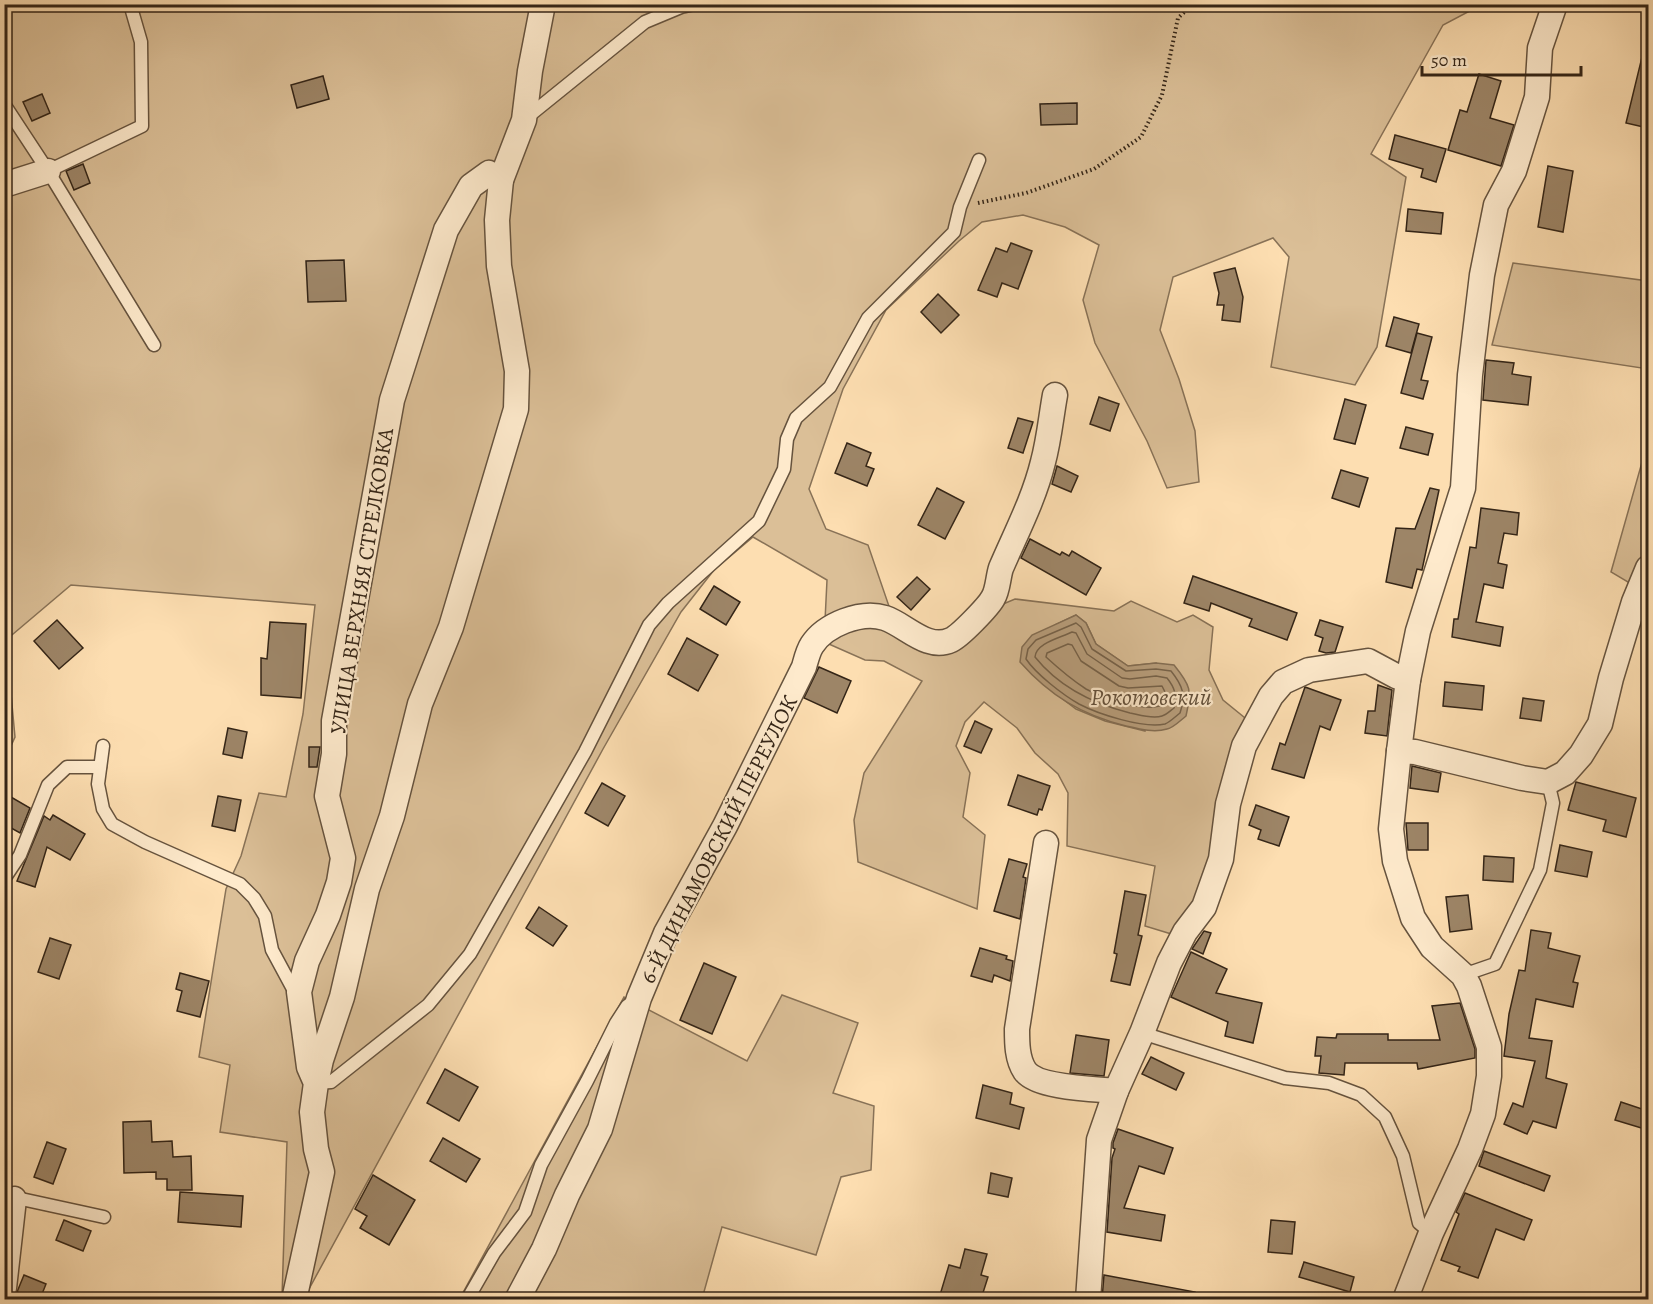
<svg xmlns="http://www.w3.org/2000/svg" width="1653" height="1304" viewBox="0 0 1653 1304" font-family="Alegreya,serif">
  <rect width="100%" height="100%" fill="#fddeb1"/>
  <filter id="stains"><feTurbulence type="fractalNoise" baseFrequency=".00333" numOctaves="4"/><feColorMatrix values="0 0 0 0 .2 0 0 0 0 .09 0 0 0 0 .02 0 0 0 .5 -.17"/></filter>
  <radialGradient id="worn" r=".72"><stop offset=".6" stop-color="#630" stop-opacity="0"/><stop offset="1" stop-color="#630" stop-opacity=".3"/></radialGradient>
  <!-- green -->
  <g fill="#dbbf97" stroke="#887257" stroke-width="1.5" fill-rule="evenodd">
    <polygon points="4,5 1481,5 1443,25 1371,154 1406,177 1377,347 1355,385 1271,367 1289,257 1273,238 1173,277 1160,330 1179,379 1195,431 1199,482 1167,488 1147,441 1095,343 1083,300 1099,245 1065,227 1023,215 982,222 959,241 886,310 843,389 809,489 826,529 868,545 892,615 825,621 827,580 753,537 714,570 681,612 603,749 303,1300 282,1297 287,1142 220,1132 230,1065 199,1057 226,889 241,856 259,793 286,797 303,714 315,605 71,585 6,640 15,737 5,759"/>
    <polygon points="1513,263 1648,281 1648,369 1492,345"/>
    <polygon points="1648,441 1648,594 1611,572"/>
    <path d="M1015,599L1114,611L1131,601L1177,622L1193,615L1213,627L1209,670L1223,700L1250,722L1215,859L1178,936L1145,926L1155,866L1067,846L1068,793L1058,774L1035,753L1017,728L984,702L965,722L956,746L970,773L963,817L985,835L977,909L858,862L854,820L864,773L922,681L884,661L865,660L822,641L870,622L925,648L996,607ZM1076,615L1086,623L1096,644L1128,666L1156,663L1145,731L1105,721L1076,709L1051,690L1055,625Z"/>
    <polygon points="782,995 858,1023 833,1093 874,1106 871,1170 841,1177 816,1255 722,1227 702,1299 459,1300 624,997 747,1061"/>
  </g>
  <!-- water -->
  <path fill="#b99f7d" stroke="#846e54" stroke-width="1.5" d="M1076,615L1086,623L1096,644L1128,666L1156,663L1174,665C1191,686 1192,690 1186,716C1181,720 1173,728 1167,729C1154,733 1139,729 1126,726C1082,715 1050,696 1020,662L1022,647L1032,635Z"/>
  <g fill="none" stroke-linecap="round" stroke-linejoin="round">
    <!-- shore -->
    <g stroke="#76624a" stroke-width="1.5">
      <path d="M1076,623L1081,627L1092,649L1126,671L1156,669L1171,671C1183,686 1186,695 1180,713C1176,716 1170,722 1165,724C1144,729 1098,714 1079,704C1063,695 1036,674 1026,659L1028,649L1036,640Z"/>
      <path d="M1072,632L1076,633L1087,654L1122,678L1130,679L1156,676L1167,678C1175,688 1177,695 1174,708C1170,711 1166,715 1162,716C1152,719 1140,715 1130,713C1094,704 1059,687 1035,657C1036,643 1060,638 1072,632Z"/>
      <path d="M1068,644L1072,645L1081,661L1119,686L1128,688L1162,686L1167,696L1166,703C1151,715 1102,698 1086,689C1072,680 1058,668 1046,657L1047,653Z"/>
    </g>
  </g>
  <!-- building -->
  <g fill="#9d8567" stroke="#342517" stroke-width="1.5">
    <polygon points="1642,57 1648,58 1648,128 1626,123"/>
    <polygon points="1479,74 1501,81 1490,118 1514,125 1501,166 1448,150 1460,110 1467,112"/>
    <polygon points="323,76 329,99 297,108 291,85"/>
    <polygon points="42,94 50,113 32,121 23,102"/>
    <polygon points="1077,103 1077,124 1041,125 1040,104"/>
    <polygon points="1395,135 1446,149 1436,182 1421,177 1423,169 1389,159"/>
    <polygon points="83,164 90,183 74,190 66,171"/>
    <polygon points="1548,166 1573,171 1563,232 1538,227"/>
    <polygon points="1408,209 1443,213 1441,234 1406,231"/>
    <polygon points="1011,243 1032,251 1018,289 1002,283 997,297 978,290 996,248 1007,252"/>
    <polygon points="344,260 346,301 308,302 306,261"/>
    <polygon points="1235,268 1243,297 1240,322 1222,320 1224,305 1217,305 1219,293 1214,273"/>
    <polygon points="938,294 959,315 941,333 921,312"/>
    <polygon points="1394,317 1419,324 1411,353 1386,346"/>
    <polygon points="1417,333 1432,337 1421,380 1428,381 1423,399 1401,393"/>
    <polygon points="1486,360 1514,363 1512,374 1531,377 1528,405 1483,400"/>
    <polygon points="1099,397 1119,404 1110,431 1090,424"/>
    <polygon points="1345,399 1366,405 1355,444 1334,439"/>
    <polygon points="1018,418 1033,422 1023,453 1008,448"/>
    <polygon points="1406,427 1433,434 1428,455 1400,448"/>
    <polygon points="847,443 871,453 866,466 874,469 867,486 835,473"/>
    <polygon points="1057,466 1078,476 1071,492 1052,484"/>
    <polygon points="1341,470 1368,478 1359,507 1332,498"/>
    <polygon points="937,488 964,502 945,539 918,525"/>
    <polygon points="1430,488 1439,490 1422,570 1417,569 1412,588 1386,582 1396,528 1415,529"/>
    <polygon points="1481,508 1519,513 1517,535 1504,533 1498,563 1507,565 1503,588 1484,584 1476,622 1503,627 1500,646 1452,637 1454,619 1458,619 1470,547 1476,548"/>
    <polygon points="1030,539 1060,555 1062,552 1069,556 1072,551 1101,568 1086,595 1021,558"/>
    <polygon points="1193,576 1297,613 1287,640 1249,626 1252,619 1211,603 1209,611 1184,603"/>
    <polygon points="917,577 930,589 911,610 897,597"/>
    <polygon points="714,586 740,602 726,625 700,609"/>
    <polygon points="57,620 83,648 59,669 34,641"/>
    <polygon points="1320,620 1343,627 1335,652 1326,653 1319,651 1323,638 1315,635"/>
    <polygon points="270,622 306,624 301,698 261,695 261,658 267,659"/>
    <polygon points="687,638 718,655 698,691 668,674"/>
    <polygon points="819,667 851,681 837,713 804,698"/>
    <polygon points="1445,682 1484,686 1482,710 1443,706"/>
    <polygon points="1378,685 1392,690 1387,736 1365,733 1368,711 1375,711"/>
    <polygon points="1305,687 1341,700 1330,730 1320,726 1304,778 1272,769 1280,743 1285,745"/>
    <polygon points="1523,698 1544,701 1541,721 1520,718"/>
    <polygon points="975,721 992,729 981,753 964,746"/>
    <polygon points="228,728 247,732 242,758 223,754"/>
    <polygon points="309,747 320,747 317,767 309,767"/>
    <polygon points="1412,766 1441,773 1438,792 1410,788"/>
    <polygon points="1018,775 1050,786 1042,810 1039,809 1037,815 1008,805"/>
    <polygon points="1576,782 1636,798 1626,837 1603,831 1606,820 1568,810"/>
    <polygon points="602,783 625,796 608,826 585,813"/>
    <polygon points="4,793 30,808 20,833 4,824"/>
    <polygon points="218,796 241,800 235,831 212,826"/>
    <polygon points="1256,805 1289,817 1279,846 1258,839 1261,830 1249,825"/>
    <polygon points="53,815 85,834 70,860 47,847 35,887 17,881 44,816 50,820"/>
    <polygon points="1406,823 1428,823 1428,850 1408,850"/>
    <polygon points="1560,845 1592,852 1587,877 1555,871"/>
    <polygon points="1484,856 1514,858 1513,882 1483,880"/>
    <polygon points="1009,859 1027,864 1023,877 1026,878 1020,919 994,911"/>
    <polygon points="1125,891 1146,895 1138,935 1142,936 1130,985 1111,981 1117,954 1114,953"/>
    <polygon points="1468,895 1472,929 1450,932 1446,897"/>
    <polygon points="539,907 567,926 553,946 526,928"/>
    <polygon points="1531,930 1551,933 1548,948 1580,956 1573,982 1578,983 1573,1007 1536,999 1529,1038 1552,1041 1546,1078 1567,1084 1556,1128 1533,1121 1527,1134 1504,1124 1513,1103 1523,1107 1535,1061 1504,1056 1509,1014 1519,970 1525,971"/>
    <polygon points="1204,931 1211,933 1203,954 1192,949"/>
    <polygon points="50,938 71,945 59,979 38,972"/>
    <polygon points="980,948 1007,956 1006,959 1013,961 1010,981 994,975 992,982 971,976"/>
    <polygon points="1191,952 1227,969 1216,993 1262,1003 1253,1043 1225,1036 1228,1022 1171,997"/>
    <polygon points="704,963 736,977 712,1034 680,1020"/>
    <polygon points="180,973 209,981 200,1017 177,1011 182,991 176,989"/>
    <polygon points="1460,1003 1475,1049 1475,1058 1418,1069 1417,1063 1345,1063 1344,1075 1319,1073 1321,1056 1315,1056 1317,1037 1336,1038 1337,1034 1388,1034 1388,1040 1440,1040 1432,1006"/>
    <polygon points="1076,1035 1109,1040 1104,1076 1070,1073"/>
    <polygon points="1151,1057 1184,1073 1176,1090 1142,1074"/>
    <polygon points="445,1069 478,1087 459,1121 427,1103"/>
    <polygon points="983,1085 1012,1093 1010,1104 1024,1108 1019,1129 976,1118"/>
    <polygon points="1621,1102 1648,1111 1648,1130 1615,1120"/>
    <polygon points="151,1121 152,1142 172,1141 173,1157 191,1156 192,1190 167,1190 167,1179 156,1179 156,1172 124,1173 123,1122"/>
    <polygon points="1118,1129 1173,1148 1164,1174 1139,1166 1124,1208 1165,1215 1161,1241 1107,1232 1112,1158 1115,1149 1113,1148 1113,1143"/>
    <polygon points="443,1138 480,1159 466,1182 430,1161"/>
    <polygon points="47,1142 66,1149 53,1184 34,1177"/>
    <polygon points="1484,1151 1550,1176 1544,1191 1479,1166"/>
    <polygon points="991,1173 1012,1178 1008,1197 988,1193"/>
    <polygon points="373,1175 415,1200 389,1245 360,1228 367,1216 355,1209"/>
    <polygon points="180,1192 243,1196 241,1227 178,1222"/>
    <polygon points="1465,1193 1532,1220 1524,1240 1496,1229 1478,1278 1458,1271 1460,1267 1441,1260 1459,1214 1456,1212"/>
    <polygon points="64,1220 91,1231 83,1251 56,1240"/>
    <polygon points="1271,1220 1295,1222 1292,1254 1268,1252"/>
    <polygon points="965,1249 987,1254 981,1275 988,1277 981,1299 954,1299 940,1295 949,1265 960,1268"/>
    <polygon points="1304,1262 1354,1277 1350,1292 1299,1277"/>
    <polygon points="24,1275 46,1284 40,1299 17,1292"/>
    <polygon points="1104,1275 1195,1292 1194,1299 1102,1299"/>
  </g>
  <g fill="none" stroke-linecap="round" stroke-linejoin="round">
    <!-- lane casing -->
    <g stroke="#66533e" stroke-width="15">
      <g id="lane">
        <polyline points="4,104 48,171 154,345"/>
        <polyline points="525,119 645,22 681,7 695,4"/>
        <polyline points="48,171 142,126 141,42 130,4"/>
        <polyline points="103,746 98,784 103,809 112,824 145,842 240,884 254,898 265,916 272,950 293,989 299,992"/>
        <polyline points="4,879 20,855 48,785 67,767 100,767"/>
        <polyline points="1463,975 1495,964 1540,870 1553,803 1548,782"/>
        <polyline points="1142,1033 1285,1078 1329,1083 1361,1095 1385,1117 1403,1156 1419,1223 1431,1233"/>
        <polyline points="316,1083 331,1082 428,1005 470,954 585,752 649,625 668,603 759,521 784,469 787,439 796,418 830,387 868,318 954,232 960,207 979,160"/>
        <polyline points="12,1197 104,1217"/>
        <polyline points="467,1300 494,1253 525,1212 541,1165 587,1081 616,1023 627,1006 631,1003"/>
      </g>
    </g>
    <!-- street casing -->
    <g stroke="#66533e" stroke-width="27">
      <g id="street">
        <polyline points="4,185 48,171"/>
        <polyline points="1399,751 1415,752 1522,778 1548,782 1565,773 1581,755 1600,724 1611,678 1634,602 1648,568"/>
        <path d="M1046,843L1017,1029C1017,1043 1017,1059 1025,1071C1037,1088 1095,1089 1116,1091"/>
        <polyline points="316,1083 321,1060 342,997 367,889 392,816 420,704 451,627 516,409 517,371 499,266 497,220 501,180"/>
        <polyline points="4,1288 14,1199"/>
        <polyline points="294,1300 322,1172 316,1149 312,1112 316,1083 309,1067 299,992 307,961 328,915 339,882 343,858 327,796 334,754 334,721 392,400 446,230 471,186 489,173 501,180 524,120 530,71 543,4"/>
        <path d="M517,1300L544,1249L567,1195L600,1129L639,998L666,933L725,826L804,667C806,660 808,651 812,645C825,625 861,610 885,618C906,625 927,651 951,640C960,636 988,607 993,598C998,590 998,577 1001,568C1016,533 1034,499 1043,462C1049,440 1051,417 1055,395"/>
        <polyline points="1088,1300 1099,1140 1116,1091 1142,1033 1169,963 1185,932 1204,907 1221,859 1228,804 1244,746 1271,696 1283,682 1309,670 1368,661 1396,676 1408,680"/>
        <polyline points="1405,1300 1431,1233 1470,1149 1483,1114 1489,1076 1489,1047 1469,986 1463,975 1432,947 1413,918 1395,861 1391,829 1399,751 1408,680 1418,631 1463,488 1470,375 1482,275 1496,205 1514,171 1537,97 1540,48 1555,4"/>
      </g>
    </g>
    <!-- path -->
    <polyline stroke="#342517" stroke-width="4" stroke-dasharray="1.5 3" stroke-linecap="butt" points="978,203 1026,193 1094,169 1141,137 1162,95 1178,18 1193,4"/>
    <!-- lane -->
    <use href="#lane" stroke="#feeacc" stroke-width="12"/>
    <!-- street -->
    <use href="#street" stroke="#feeacc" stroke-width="24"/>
  </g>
  <g text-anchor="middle" stroke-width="4.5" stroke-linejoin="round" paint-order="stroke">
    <!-- street labels -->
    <g font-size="22" fill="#342517" stroke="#feeacc">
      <text transform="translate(361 581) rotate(-81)" y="8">УЛИЦА ВЕРХНЯЯ СТРЕЛКОВКА</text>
      <text transform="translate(718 839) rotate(-63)" y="8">6-Й ДИНАМОВСКИЙ ПЕРЕУЛОК</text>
    </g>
    <!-- water labels -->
    <g font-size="24" font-style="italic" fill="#63503b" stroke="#feeacc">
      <text x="1151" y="705">Рокотовский</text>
    </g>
  </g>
  <!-- margin -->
  <rect width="1653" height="1304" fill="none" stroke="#fddeb1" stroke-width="24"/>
  <rect x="6" y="6" width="1641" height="1292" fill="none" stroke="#342517" stroke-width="3"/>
  <rect x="12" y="12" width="1629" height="1280" fill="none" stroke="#342517" stroke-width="1.5"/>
  <!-- scale -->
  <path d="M1422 66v9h159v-9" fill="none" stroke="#342517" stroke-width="3"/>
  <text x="1431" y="66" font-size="18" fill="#342517" stroke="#feeacc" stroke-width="4.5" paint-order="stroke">50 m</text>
  <rect width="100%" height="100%" filter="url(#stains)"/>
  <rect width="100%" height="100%" fill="url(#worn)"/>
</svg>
